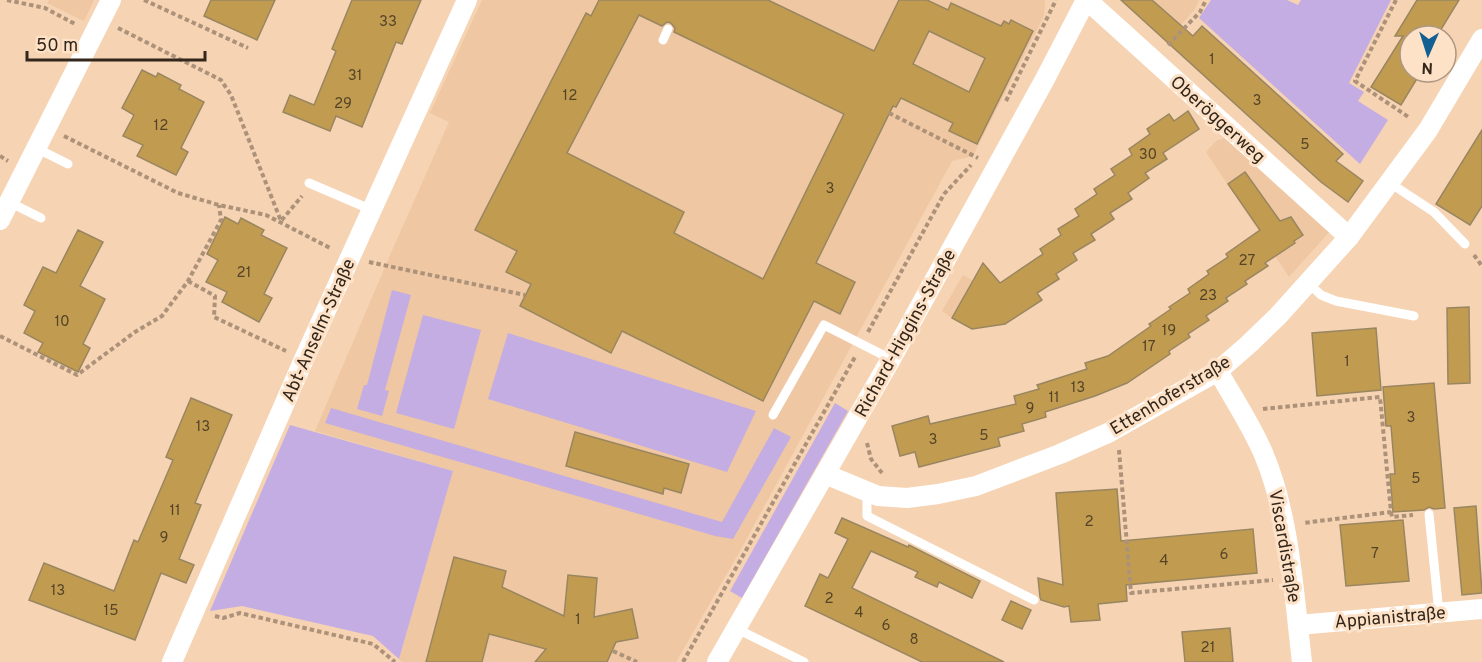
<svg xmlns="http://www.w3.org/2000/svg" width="1482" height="662" viewBox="0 0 1482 662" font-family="Overpass,sans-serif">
  <rect width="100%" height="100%" fill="#f6d3b3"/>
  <!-- built -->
  <g fill="#efc7a2">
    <polygon points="49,0 94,0 84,21 47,3"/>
    <polygon points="482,0 1045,0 1044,16 973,156 952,161 740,551 676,662 402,662 399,659 453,471 315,431 391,253 449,122 430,113"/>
    <polygon points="1121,0 1199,0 1195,9 1167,41"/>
    <polygon points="1227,137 1332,229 1289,277 1206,152 1216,141"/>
    <polygon points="963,275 993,292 952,318 942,311"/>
  </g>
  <!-- green -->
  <g fill="#c4ade2">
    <polygon points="1211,0 1287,0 1298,5 1301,0 1391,0 1349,83 1364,92 1358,101 1388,120 1360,164 1199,18"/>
    <polygon points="392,290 411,295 385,390 389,391 382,416 357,409 364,385 367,385"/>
    <polygon points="423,315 481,330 454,429 396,413"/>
    <polygon points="508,333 756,411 727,472 488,399"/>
    <polygon points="835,403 848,411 742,598 730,591"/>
    <polygon points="331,408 722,522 774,428 791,437 733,539 715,536 325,423"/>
    <polygon points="290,425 453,471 399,659 373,636 242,606 210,611"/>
  </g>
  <!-- building -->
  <g fill="#c19c50" stroke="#998661" stroke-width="1.5" fill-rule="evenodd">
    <polygon points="211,0 275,0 257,40 204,16"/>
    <polygon points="352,0 421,0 402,44 396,42 362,127 336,116 330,131 283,112 290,95 314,105 336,51 332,49"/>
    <path d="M599,0H768L874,51L899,0H927L948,10L951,3L1001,26L1004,21L1009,24L1011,20L1033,31L977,144L949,131L953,123L901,98L896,107L893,106L816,263L855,282L840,314L814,301L763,401L622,331L611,353L520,306L531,284L506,272L517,251L475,230L586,13L591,16ZM639,15L662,26L667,22L671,23L675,28L674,32L844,114L763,279L674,233L684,212L567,153ZM929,31L985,58L969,92L913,64Z"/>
    <polygon points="1121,0 1152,0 1193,36 1202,26 1343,154 1336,161 1363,181 1348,202 1321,182"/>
    <polygon points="1417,0 1459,0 1437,36 1410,36 1410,72 1421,72 1401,105 1371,87 1403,36 1395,36"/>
    <polygon points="142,70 156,77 158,73 181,85 179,89 204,102 181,148 188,152 176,175 137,156 143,145 123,136 134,115 122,108"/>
    <polygon points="1188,111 1199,129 1163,153 1167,159 1145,173 1149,178 1128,193 1132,199 1110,213 1114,219 1091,234 1095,240 1073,253 1077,260 1056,274 1059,279 1037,293 1042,300 1005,324 972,329 952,318 983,263 1000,283 1043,254 1040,249 1061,235 1058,229 1079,216 1075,209 1097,194 1094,189 1115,175 1111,169 1132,155 1129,149 1150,134 1147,129 1169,114 1174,121"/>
    <polygon points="1482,130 1482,206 1470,225 1436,204"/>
    <polygon points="1245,172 1280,221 1291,217 1303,235 1294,241 1295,243 1265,263 1268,266 1245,281 1247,284 1226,298 1228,301 1206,316 1209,320 1188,334 1190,337 1169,351 1170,354 1127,383 1095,396 1045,412 1046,417 1022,424 1024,431 998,438 1000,446 919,467 915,452 900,456 892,426 928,416 930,424 1016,404 1014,396 1039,389 1037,385 1087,369 1085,363 1108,356 1151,326 1149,324 1171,309 1169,307 1190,293 1188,289 1209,274 1207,271 1228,257 1226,254 1260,230 1228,184"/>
    <polygon points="225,217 238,224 241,218 264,230 261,235 287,248 264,294 272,298 259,322 222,302 227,292 206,282 218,260 207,254"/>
    <polygon points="78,230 103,242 80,286 105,299 83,344 90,348 78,372 38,352 43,343 24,333 35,311 24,305 43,267 56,273"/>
    <polygon points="1469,307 1470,383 1448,384 1447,308"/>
    <polygon points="1376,328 1381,390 1317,396 1312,333"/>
    <polygon points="1434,383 1445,508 1434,509 1429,507 1424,510 1393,512 1390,474 1395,474 1391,426 1386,426 1383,387"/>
    <polygon points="191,398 232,415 195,503 201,505 179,559 194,565 186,583 161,573 135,640 29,600 44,563 114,591 134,540 138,542 173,460 166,457"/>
    <polygon points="575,432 689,464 681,493 664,488 663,494 566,466"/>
    <polygon points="1117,489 1121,541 1253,529 1257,573 1126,585 1127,601 1098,604 1100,620 1071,622 1069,606 1064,607 1041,600 1040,597 1038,578 1063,585 1056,493"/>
    <polygon points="1476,506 1482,593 1462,595 1454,508"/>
    <polygon points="842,518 908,547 909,545 980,581 972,598 939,582 937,587 915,577 918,572 871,551 852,588 1004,662 922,662 805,606 820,574 828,578 848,539 835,533"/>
    <polygon points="1403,520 1409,581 1346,586 1340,525"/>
    <polygon points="454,557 506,571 502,587 564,616 568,575 597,578 594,617 632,609 638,638 616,642 607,662 535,662 546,649 489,634 482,662 426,662"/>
    <polygon points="1011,601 1031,610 1022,629 1002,620"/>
    <polygon points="1230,628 1233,662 1185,662 1182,632"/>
  </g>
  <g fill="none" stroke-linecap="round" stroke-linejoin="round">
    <!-- path -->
    <g stroke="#ad927a" stroke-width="4" stroke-dasharray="4.5 3" stroke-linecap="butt">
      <polyline points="7,0 45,8 75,24"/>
      <polyline points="144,0 248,48"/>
      <polyline points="1396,0 1355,81 1410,118"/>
      <polyline points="118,28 221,80 231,95 281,221 302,196"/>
      <polyline points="1168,45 1200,12 1206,0"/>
      <polyline points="1006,101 1056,0"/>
      <polyline points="889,113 978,158"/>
      <polyline points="64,136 178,193 219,205 266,215 332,249"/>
      <polyline points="0,156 8,161"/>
      <polyline points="1474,255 1482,266"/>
      <polyline points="369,262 525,295"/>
      <polyline points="188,281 215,296 214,317 286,351"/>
      <polyline points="868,332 944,194 971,165"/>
      <polyline points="0,336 77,375 135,332 162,316 188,281 221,220 219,205"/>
      <polyline points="1263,409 1380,397 1391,512 1303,523"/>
      <polyline points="867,443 871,459 882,473"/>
      <polyline points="1119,450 1131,593 1273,580"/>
      <polyline points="1391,512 1392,517 1413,515"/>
      <polyline points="215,616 223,618 240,613 373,644 395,662"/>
      <polyline points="613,651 637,662"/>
      <polyline points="683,662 855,357"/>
    </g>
    <!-- lane -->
    <g stroke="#fff" stroke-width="9">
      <polyline points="663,40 668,29"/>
      <polyline points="36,148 68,164"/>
      <polyline points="309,183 372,210"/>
      <polyline points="1390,183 1434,212 1465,244"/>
      <polyline points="9,202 41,218"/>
      <polyline points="1308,283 1321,295 1336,301 1414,316"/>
      <polyline points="773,415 824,325 891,359"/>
      <polyline points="867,492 867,516 1034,600"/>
      <polyline points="1429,514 1439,613"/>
      <polyline points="735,628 804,662"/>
    </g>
    <!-- street -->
    <g stroke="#fff" stroke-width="20">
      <polyline points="1087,0 1349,237"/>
      <polyline points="0,220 111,0"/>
      <path d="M1218,371C1233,398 1252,426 1264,455C1290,517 1294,596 1302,662"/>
      <polyline points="825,474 878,496 907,498 938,494 976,486 1060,454 1108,433 1218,371 1249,344 1278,316 1349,237 1428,130 1482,39"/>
      <polyline points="1298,625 1482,609"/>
      <polyline points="172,662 304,359 467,0"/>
      <polyline points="717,662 891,359 1045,79 1086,0"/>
    </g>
  </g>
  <g text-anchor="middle" stroke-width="6" stroke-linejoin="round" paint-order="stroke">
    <!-- number labels -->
    <g font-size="15" fill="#564428">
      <text x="388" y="26">33</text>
      <text x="1212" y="64">1</text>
      <text x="355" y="80">31</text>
      <text x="570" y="100">12</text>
      <text x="1257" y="105">3</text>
      <text x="343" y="108">29</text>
      <text x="161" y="130">12</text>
      <text x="1305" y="149">5</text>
      <text x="1148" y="159">30</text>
      <text x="830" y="193">3</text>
      <text x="1247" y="265">27</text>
      <text x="244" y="277">21</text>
      <text x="1208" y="300">23</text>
      <text x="62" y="326">10</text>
      <text x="1169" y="335">19</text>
      <text x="1149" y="351">17</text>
      <text x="1347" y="366">1</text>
      <text x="1078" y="392">13</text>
      <text x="1054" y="402">11</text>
      <text x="1030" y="413">9</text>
      <text x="1411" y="422">3</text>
      <text x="203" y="431">13</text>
      <text x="984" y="440">5</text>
      <text x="933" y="444">3</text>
      <text x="1416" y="483">5</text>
      <text x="175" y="515">11</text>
      <text x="1089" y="526">2</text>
      <text x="164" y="542">9</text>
      <text x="1375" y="558">7</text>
      <text x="1224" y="559">6</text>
      <text x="1164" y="565">4</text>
      <text x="58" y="595">13</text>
      <text x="829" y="603">2</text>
      <text x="111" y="615">15</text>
      <text x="859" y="617">4</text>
      <text x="578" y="624">1</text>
      <text x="886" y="630">6</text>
      <text x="914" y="644">8</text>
      <text x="1208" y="652">21</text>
    </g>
    <!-- street labels -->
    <g font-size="18" fill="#33261a" stroke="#fee2c8">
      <text transform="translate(1218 119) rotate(42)" y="6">Oberöggerweg</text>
      <text transform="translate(318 330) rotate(-66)" y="6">Abt-Anselm-Straße</text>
      <text transform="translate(905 333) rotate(-61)" y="6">Richard-Higgins-Straße</text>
      <text transform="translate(1170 395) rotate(-31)" y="6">Ettenhoferstraße</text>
      <text transform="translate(1285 546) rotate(80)" y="6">Viscardistraße</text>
      <text transform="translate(1390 617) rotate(-5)" y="6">Appianistraße</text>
    </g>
  </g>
  <!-- north arrow -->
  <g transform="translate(1428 54) rotate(183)"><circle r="28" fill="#fee2c8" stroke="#ad9782" stroke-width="1.5"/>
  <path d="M0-4.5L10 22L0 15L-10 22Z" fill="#125f92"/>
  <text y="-9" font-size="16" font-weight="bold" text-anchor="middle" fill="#33261a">N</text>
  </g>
  <!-- scale -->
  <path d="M27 51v9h178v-9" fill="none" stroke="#33261a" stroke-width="3"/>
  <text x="36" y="51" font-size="18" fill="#33261a" stroke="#fee2c8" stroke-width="4.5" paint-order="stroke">50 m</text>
</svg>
